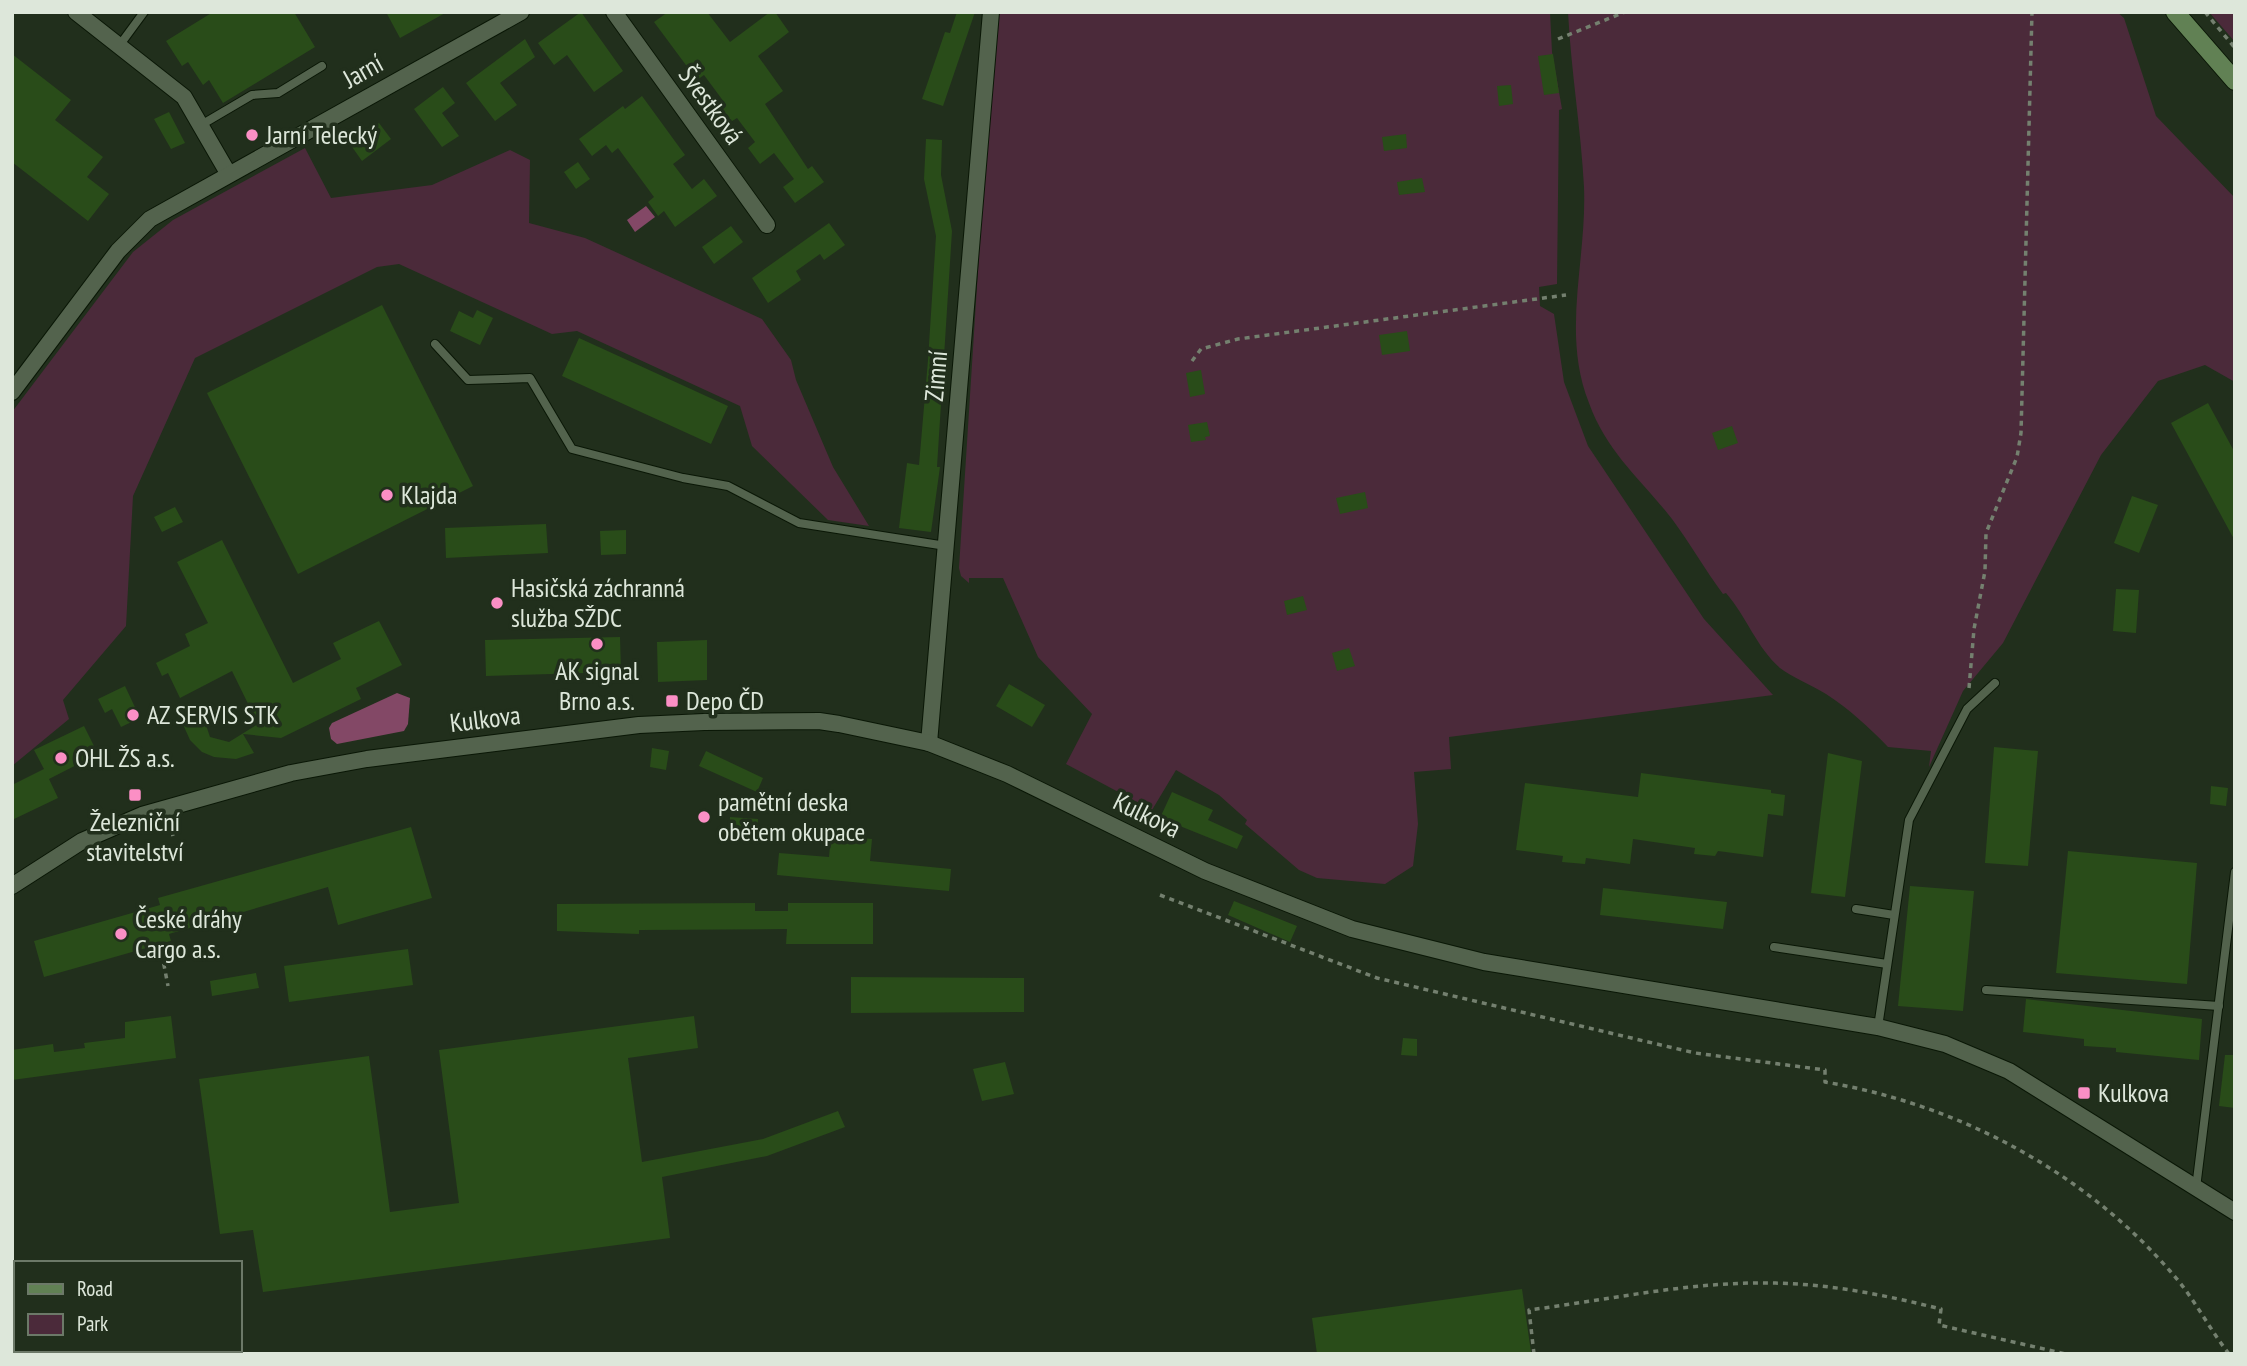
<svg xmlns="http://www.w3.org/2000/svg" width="2247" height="1366" viewBox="0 0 2247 1366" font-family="'PT Sans Narrow',sans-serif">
  <rect width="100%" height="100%" fill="#212f1c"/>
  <!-- green -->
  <g fill="#4b2a3a">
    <polygon points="998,12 1550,12 1552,52 1562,109 1559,110 1557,284 1539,287 1540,306 1554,314 1564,382 1588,446 1704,619 1773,695 1449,737 1451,769 1414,772 1418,824 1413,866 1385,884 1317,878 1299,870 1245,824 1247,820 1219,795 1176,770 1152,810 1066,764 1092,714 1038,657 1003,578 969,578 969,583 961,576 959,568 980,239"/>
    <path d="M1568,12H2117L2124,18L2156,116L2235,198V382L2205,365L2158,381L2101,455L2003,643L1963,691L1929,767L1931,751L1888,747C1869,727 1849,709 1826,694C1812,685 1791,677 1780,668C1757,648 1746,616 1726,593L1723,594C1705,570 1690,543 1672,519C1642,480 1607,453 1589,403C1561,332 1587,261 1584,187C1581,129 1571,71 1568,12Z"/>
    <polygon points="2209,12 2235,12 2235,42"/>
    <polygon points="305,148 331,198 432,185 510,150 530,160 529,223 585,238 762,319 791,360 796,380 833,467 869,526 828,520 752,446 740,406 577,331 552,334 399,264 377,267 195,358 133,496 126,626 63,700 69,719 12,766 12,412 133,252 173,220"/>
  </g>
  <!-- water -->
  <g fill="#834866">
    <polygon points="646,206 655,217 635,232 627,220"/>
    <polygon points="397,693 410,698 408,724 404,731 337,744 331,739 329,728 332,723"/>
  </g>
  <!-- building -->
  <g fill="#294c19">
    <polygon points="213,12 294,12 315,47 223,103 209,80 203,85 188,62 182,66 166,41"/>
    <polygon points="386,12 447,12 400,38"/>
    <polygon points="581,12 623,71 594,92 567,55 554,65 538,43"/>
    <polygon points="668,12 707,12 730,42 770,12 775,12 789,32 758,56 783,91 765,104 808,169 812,166 824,182 795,203 783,187 794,179 774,153 760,164 748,148 755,142 737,118 729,123 717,107 724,102 704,75 697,80 654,22"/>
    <polygon points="957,12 975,12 943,106 922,99 945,32 950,33"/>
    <polygon points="525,39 535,57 500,83 517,105 495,121 466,83"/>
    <polygon points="12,54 71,100 55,120 103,157 87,177 109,194 88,221 12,162"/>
    <polygon points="1553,54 1559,93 1544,95 1538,56"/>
    <polygon points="1511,85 1513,104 1499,106 1497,86"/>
    <polygon points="443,87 455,103 442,113 459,136 442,147 414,109"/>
    <polygon points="642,96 685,155 673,164 692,189 704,179 717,196 675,227 664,211 658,216 648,202 654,197 618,148 612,153 606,145 592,156 579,139 623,106 625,109"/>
    <polygon points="169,112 185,143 171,149 154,119"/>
    <polygon points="379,123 391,139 362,161 350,144"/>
    <polygon points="1406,134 1407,148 1384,151 1382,137"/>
    <polygon points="926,139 942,140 941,175 952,231 937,467 940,467 931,532 899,528 907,463 919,465 928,360 936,236 924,179"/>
    <polygon points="578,162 590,179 576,189 564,172"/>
    <polygon points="1422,178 1425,192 1399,195 1397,182"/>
    <polygon points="829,223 845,245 824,260 820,254 796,271 801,280 768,303 752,278"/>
    <polygon points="731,226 743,242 714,264 702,247"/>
    <polygon points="382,305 473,486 298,574 207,393"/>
    <polygon points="477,310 493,318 480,345 450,331 459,311 473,318"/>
    <polygon points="1407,331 1410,351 1382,355 1379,335"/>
    <polygon points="579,338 728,406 711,444 562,376"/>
    <polygon points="1201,370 1205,394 1190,397 1186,373"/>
    <polygon points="2208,403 2235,453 2235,541 2171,423"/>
    <polygon points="1207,422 1210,436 1205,437 1206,440 1191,442 1188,425"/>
    <polygon points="1732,426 1738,443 1718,450 1712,433"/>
    <polygon points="1365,492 1368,508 1340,514 1336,498"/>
    <polygon points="2132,496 2158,505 2139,553 2114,543"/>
    <polygon points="175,507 183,522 162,532 154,517"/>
    <polygon points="546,524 548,553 446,558 445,528"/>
    <polygon points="626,530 626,554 601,555 600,531"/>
    <polygon points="222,540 293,683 341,659 333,643 379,621 402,665 356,688 361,699 281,738 243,734 254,753 236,759 214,757 202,752 190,740 181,720 203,716 210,737 229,742 258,724 232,671 180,698 168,673 162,676 156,663 190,646 185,634 208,623 177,562"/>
    <polygon points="2116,589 2139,590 2136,633 2113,631"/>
    <polygon points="1303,596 1307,610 1287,615 1284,601"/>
    <polygon points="620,637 621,672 486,676 485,640"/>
    <polygon points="707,640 707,680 658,682 657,642"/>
    <polygon points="1349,648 1355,666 1337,671 1332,653"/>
    <polygon points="1009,684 1045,705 1032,727 996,706"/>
    <polygon points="125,686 140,718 121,727 112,709 105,713 98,699"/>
    <polygon points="84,726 98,754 49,779 58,798 12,820 12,785 44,769 34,750"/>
    <polygon points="1994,747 2038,751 2028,866 1985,863"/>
    <polygon points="652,748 669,751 666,770 650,767"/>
    <polygon points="706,751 763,778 757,792 699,766"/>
    <polygon points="1828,753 1862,761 1845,897 1811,893"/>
    <polygon points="1641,773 1771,790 1771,793 1785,795 1783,816 1768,814 1763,857 1718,851 1715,856 1694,854 1695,848 1633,839 1630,864 1586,858 1585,864 1562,862 1563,856 1516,850 1525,783 1638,797"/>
    <polygon points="2211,786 2228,788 2226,806 2210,804"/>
    <polygon points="1172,792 1213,810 1208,820 1243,836 1237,849 1160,818"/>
    <polygon points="730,817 758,819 757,833 729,831"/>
    <polygon points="411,827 432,898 338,925 328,887 169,934 171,941 44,977 34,941 160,905 158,898"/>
    <polygon points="831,836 872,839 870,861 951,869 949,891 777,875 779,853 829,857"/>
    <polygon points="2068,851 2197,863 2187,984 2056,973"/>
    <polygon points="1910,886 1974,891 1963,1011 1898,1006"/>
    <polygon points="1603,888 1727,902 1723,929 1600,915"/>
    <polygon points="1234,901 1297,926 1290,942 1228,915"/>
    <polygon points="755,903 755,911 788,911 788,903 873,903 873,944 786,944 787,929 639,930 639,934 557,931 557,904"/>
    <polygon points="408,949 413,985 289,1002 284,966"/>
    <polygon points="256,973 259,988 212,996 210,981"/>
    <polygon points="851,977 1024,978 1024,1012 851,1013"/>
    <polygon points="2026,999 2202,1019 2199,1060 2116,1052 2116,1048 2084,1046 2084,1039 2023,1032"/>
    <polygon points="171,1016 176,1058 12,1080 12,1050 53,1044 54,1052 85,1048 84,1043 125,1038 125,1022"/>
    <polygon points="694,1016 698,1048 628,1058 642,1162 763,1139 838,1111 845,1127 767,1156 662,1177 670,1238 263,1292 253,1230 220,1234 199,1079 369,1056 390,1212 459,1203 439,1050"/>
    <polygon points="1403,1038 1417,1039 1417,1056 1401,1055"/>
    <polygon points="2225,1055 2235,1055 2235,1108 2219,1106"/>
    <polygon points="1005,1062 1014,1094 982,1101 973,1069"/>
    <polygon points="1522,1289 1531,1352 1317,1354 1312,1318"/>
  </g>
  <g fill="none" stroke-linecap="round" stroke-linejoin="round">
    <!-- service casing -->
    <g stroke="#0a1706" stroke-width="10">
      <g id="service">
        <polyline points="119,46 144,12"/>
        <polyline points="201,125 252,95 278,93 322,66"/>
        <polyline points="435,344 468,380 530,378 572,449 683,478 728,486 799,523 946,546"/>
        <polyline points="1856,909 1894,915"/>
        <polyline points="1774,947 1887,964"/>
        <polyline points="1986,990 2219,1006"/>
        <polyline points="1878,1027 1909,820 1967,709 1995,683"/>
        <polyline points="2196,1188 2235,872"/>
      </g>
    </g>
    <!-- minor casing -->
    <g stroke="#0a1706" stroke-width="18">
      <g id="minor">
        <polyline points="76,12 184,97 228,173"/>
        <polyline points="614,12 767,225"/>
        <polyline points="12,392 118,251 150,219 521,12"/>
        <polyline points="929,743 991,12"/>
        <polyline points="12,886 82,841 142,815 291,773 367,759 639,725 704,722 819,721 839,724 929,743 1007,774 1205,871 1352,929 1484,962 1878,1027 1945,1044 2009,1071 2235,1212"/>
      </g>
    </g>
    <!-- secondary casing -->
    <g stroke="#0a1706" stroke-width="20">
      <polyline id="secondary" points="2175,12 2235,81"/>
    </g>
    <!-- path -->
    <g stroke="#74806f" stroke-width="3.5" stroke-dasharray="5 5" stroke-linecap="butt">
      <polyline points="2205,12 2235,48"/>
      <polyline points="1558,39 1625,12"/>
      <polyline points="1192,361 1201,349 1238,339 1566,295"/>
      <polyline points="1969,688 1974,629 1985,571 1986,533 2017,457 2021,433 2032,12"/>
      <polyline points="170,825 173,836"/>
      <path d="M1160,895L1377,978L1695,1053L1825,1070V1082C1956,1104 2082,1170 2170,1271C2193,1296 2208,1327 2229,1354"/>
      <polyline points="160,944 168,986"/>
      <path d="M1534,1354L1529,1310C1607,1300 1688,1282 1767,1283C1826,1283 1885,1295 1941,1309L1939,1325L2066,1354"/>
    </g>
    <!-- service -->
    <use href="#service" stroke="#53634d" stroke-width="8"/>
    <!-- minor -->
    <use href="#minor" stroke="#53634d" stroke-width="16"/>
    <!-- secondary -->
    <use href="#secondary" stroke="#618154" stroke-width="18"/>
  </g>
  <!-- markers -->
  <g fill="#fb8fc5" stroke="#212f1c" stroke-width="2.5">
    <circle cx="252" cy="135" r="7"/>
    <circle cx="387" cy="495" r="7"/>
    <circle cx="497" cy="603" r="7"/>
    <circle cx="597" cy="644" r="7"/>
    <rect x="665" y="694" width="14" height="14" rx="3.5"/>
    <circle cx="133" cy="715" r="7"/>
    <circle cx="61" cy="758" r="7"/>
    <rect x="128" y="788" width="14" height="14" rx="3.5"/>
    <circle cx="704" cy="817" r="7"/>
    <circle cx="121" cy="934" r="7"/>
    <rect x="2077" y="1086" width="14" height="14" rx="3.5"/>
  </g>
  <g text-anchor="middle" stroke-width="7" stroke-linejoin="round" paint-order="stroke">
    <!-- street labels -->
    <g font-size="26" fill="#dde7da" stroke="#212f1c">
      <text transform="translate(363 71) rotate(-29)" y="9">Jarní</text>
      <text transform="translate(711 105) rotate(54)" y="9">Švestková</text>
      <text transform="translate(936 376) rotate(-85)" y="9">Zimní</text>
      <text transform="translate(485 719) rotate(-7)" y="9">Kulkova</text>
      <text transform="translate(1147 815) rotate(26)" y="9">Kulkova</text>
    </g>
    <!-- poi labels -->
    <g font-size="26" fill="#dde7da" stroke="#212f1c" text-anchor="start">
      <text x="266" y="144">Jarní Telecký</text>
      <text x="401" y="504">Klajda</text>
      <text x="511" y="597">Hasičská záchranná<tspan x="511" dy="30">služba SŽDC</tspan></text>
      <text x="597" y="680" text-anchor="middle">AK signal<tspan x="597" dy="30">Brno a.s.</tspan></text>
      <text x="686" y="710">Depo ČD</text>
      <text x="147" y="724">AZ SERVIS STK</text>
      <text x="75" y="767">OHL ŽS a.s.</text>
      <text x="718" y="811">pamětní deska<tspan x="718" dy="30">obětem okupace</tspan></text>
      <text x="135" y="831" text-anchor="middle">Železniční<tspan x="135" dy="30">stavitelství</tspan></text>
      <text x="135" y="928">České dráhy<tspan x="135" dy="30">Cargo a.s.</tspan></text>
      <text x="2098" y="1102">Kulkova</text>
    </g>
  </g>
  <!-- border -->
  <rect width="2247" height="1366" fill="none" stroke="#dde7da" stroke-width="28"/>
  <!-- legend -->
  <rect x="14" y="1261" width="228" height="91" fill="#212f1c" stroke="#6c7968" stroke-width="2"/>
  <rect x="28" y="1284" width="35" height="10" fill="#618154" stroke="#6c7968" stroke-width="2"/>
  <text x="77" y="1296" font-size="21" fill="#dde7da">Road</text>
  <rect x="28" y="1314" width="35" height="21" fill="#4b2a3a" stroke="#6c7968" stroke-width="2"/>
  <text x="77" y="1331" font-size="21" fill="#dde7da">Park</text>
</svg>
